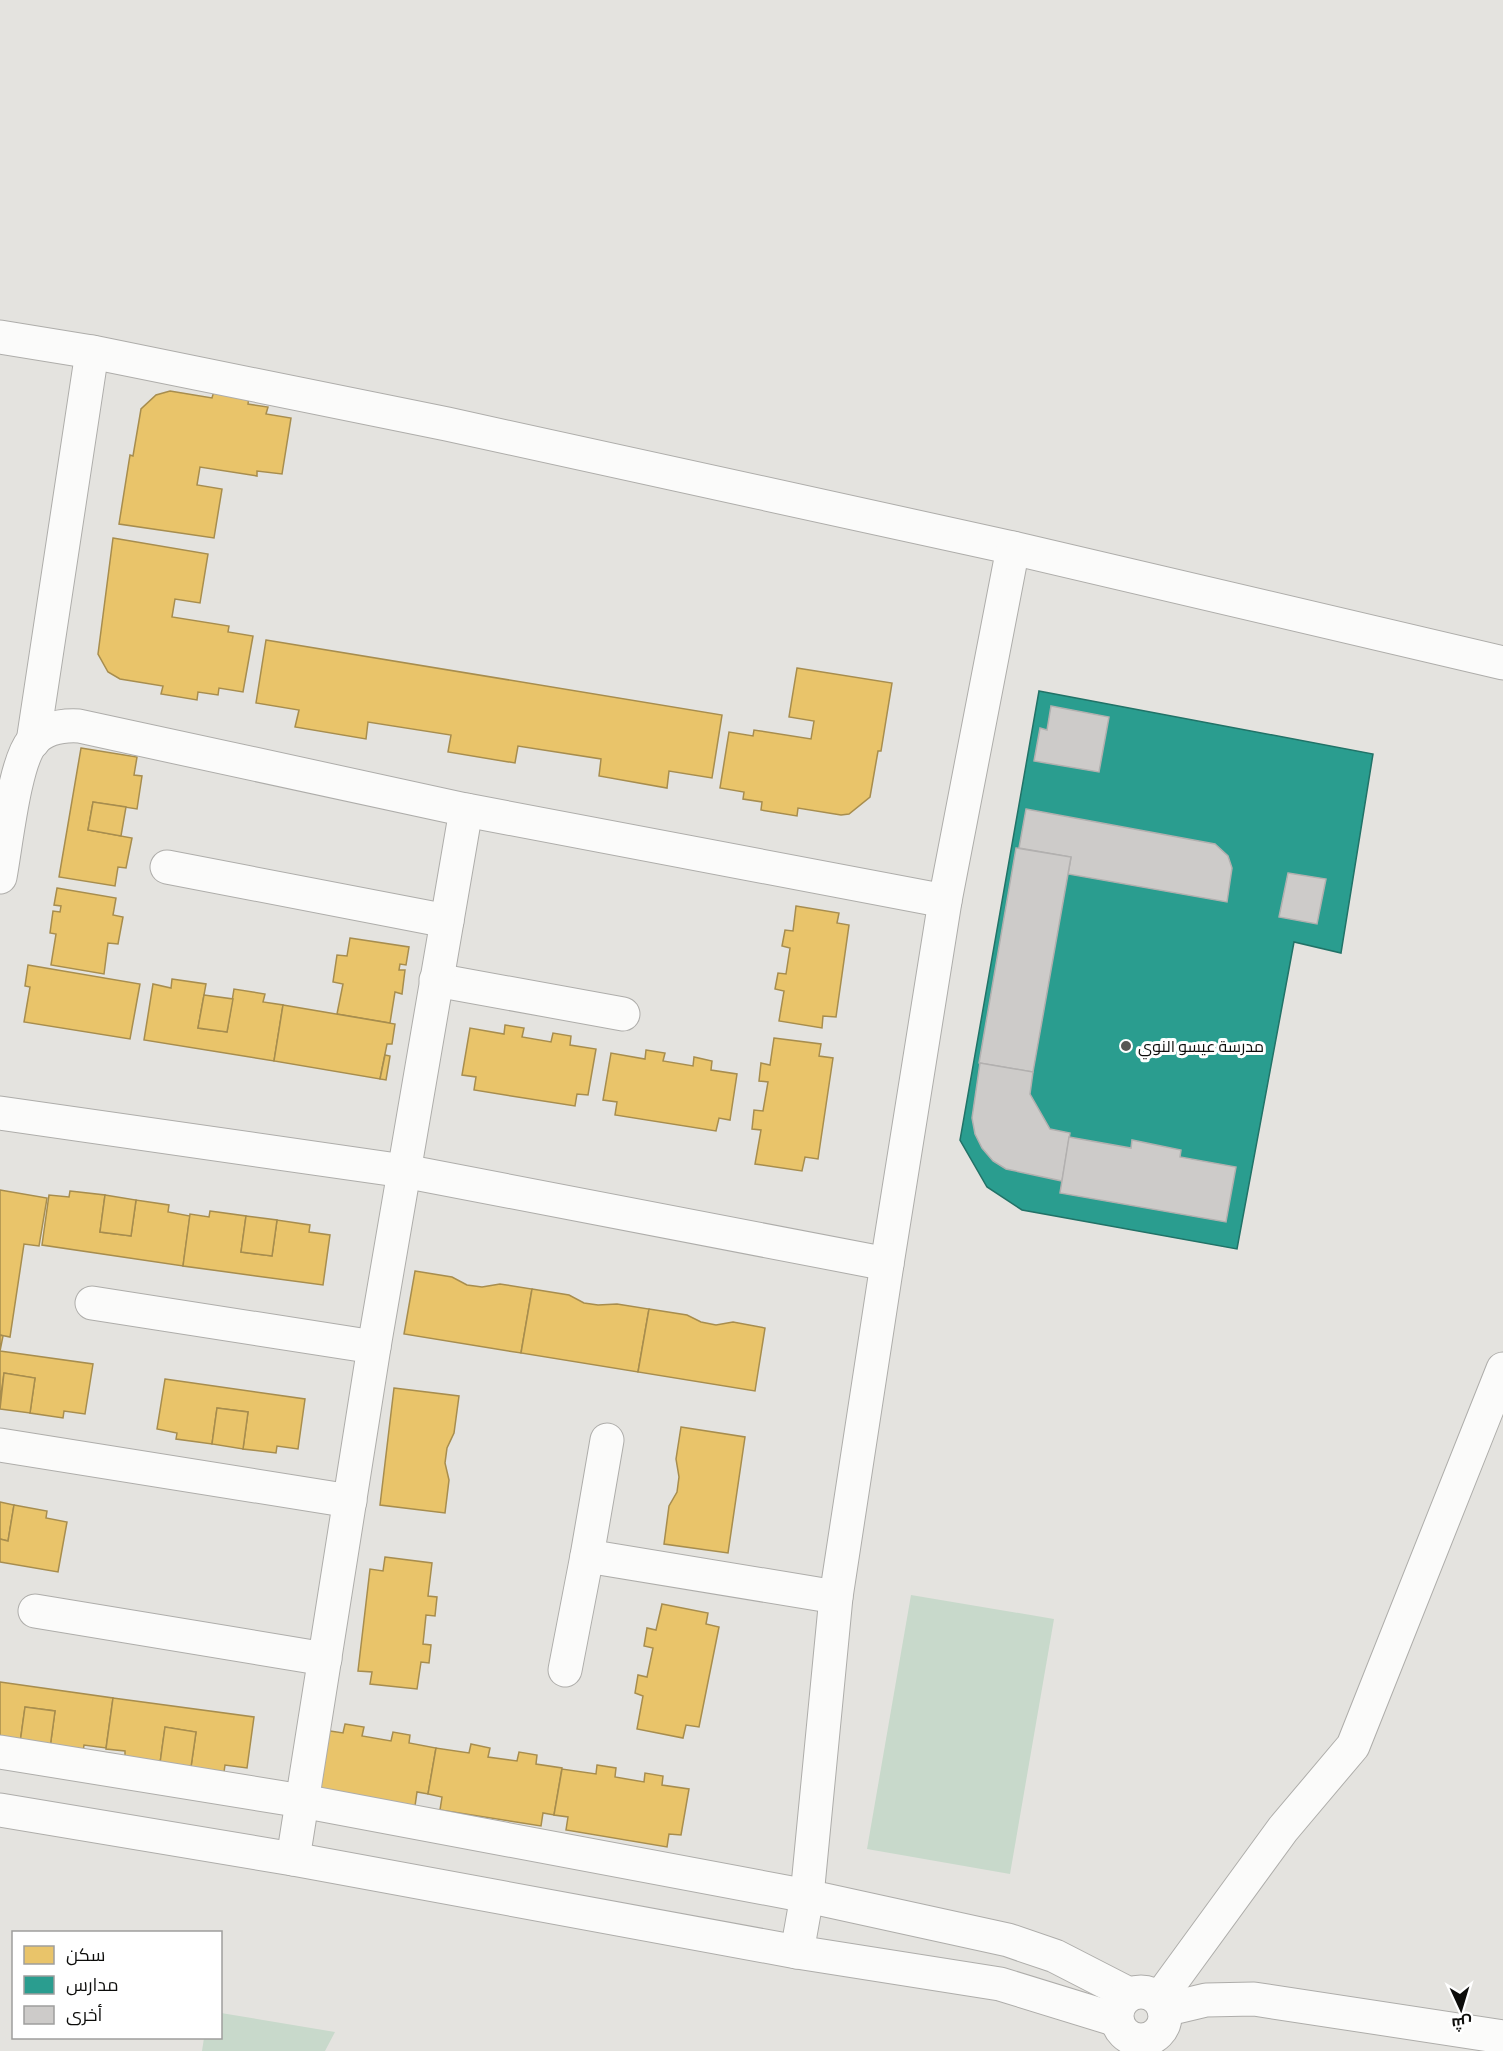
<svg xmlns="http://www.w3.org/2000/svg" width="1503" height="2051" viewBox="0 0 1503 2051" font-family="Manrope,Cairo,sans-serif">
  <rect width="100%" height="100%" fill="#e4e3df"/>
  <!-- green -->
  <g fill="#c8d9cb">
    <polygon points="911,1595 1054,1619 1010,1874 867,1849"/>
    <polygon points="221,2013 335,2032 325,2051 202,2051 204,2038 220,2038"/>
  </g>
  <!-- homes -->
  <g fill="#e9c46a" stroke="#a78d4e" stroke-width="1.5">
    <polygon points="170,391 212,398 214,391 249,396 248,404 268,407 266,414 291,418 282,474 257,471 257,476 200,467 197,485 222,489 214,538 119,524 130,455 133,456 141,409 156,395"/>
    <polygon points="113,538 208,554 200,603 175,599 172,617 229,626 228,632 253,636 243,692 219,688 218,695 198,692 197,700 161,694 163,686 120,679 108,672 98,654"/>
    <polygon points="266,640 722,715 712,778 669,771 667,788 599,776 601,759 518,746 515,763 448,752 451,735 368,722 366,739 295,727 299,710 256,703"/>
    <polygon points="797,668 892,683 881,751 878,751 870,797 849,814 841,815 798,808 797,816 761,810 762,802 743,799 744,792 720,788 729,732 753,736 754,730 811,739 814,721 789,717"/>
    <polygon points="81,748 137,757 134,775 142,776 137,809 93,802 88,830 132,838 126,868 118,867 115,886 59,877"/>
    <polygon points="93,802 126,807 121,836 88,830"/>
    <polygon points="57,888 116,898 113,915 123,917 118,944 108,943 104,974 51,965 56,934 50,933 53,911 60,912 61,906 54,905"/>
    <polygon points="796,906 839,913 837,923 849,925 836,1017 823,1016 822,1028 779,1021 784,991 775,989 778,973 786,974 790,948 782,946 785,930 793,931"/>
    <polygon points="350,938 409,947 406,965 400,964 399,970 405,970 402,994 395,992 390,1023 337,1014 343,984 333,982 337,955 347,956"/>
    <polygon points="28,965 140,984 130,1039 24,1022 30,987 25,986"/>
    <polygon points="172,979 206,984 198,1028 227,1032 234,989 265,994 263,1002 283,1005 274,1061 144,1040 153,984 171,988"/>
    <polygon points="204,995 233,999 227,1032 198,1028"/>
    <polygon points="283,1005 395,1024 392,1044 387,1044 380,1079 274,1061"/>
    <polygon points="505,1025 524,1028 522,1037 551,1042 553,1033 571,1036 570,1045 596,1049 588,1095 577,1094 575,1106 474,1090 476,1077 462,1075 470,1028 504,1034"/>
    <polygon points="774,1038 821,1044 819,1056 833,1058 818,1159 805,1157 802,1171 755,1164 761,1130 752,1129 754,1110 763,1111 768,1082 759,1081 761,1063 770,1065"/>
    <polygon points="646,1050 665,1053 663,1061 693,1066 694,1057 712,1061 711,1070 737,1074 730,1120 719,1118 716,1131 615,1115 617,1102 603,1100 611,1053 645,1059"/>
    <polygon points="385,1055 390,1056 386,1080 380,1079"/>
    <polygon points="0,1190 47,1198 39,1246 24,1244 10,1337 0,1335"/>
    <polygon points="70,1191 105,1195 100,1232 131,1236 136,1200 169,1205 168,1212 190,1216 183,1266 42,1245 49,1195 69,1197"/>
    <polygon points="105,1195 136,1200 131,1236 100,1232"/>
    <polygon points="210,1211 246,1216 241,1252 272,1256 277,1220 310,1225 309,1232 330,1235 323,1285 183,1266 190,1214 209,1217"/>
    <polygon points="246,1216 277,1220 272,1256 241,1252"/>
    <polygon points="415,1271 452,1277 467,1285 482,1287 500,1284 532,1289 521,1353 404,1334"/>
    <polygon points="532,1289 569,1295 584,1303 598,1305 617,1304 649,1309 638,1372 521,1353"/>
    <polygon points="649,1309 687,1315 701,1322 716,1325 733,1322 765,1328 755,1391 638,1372"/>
    <polygon points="0,1335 3,1336 0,1351 93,1364 85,1414 64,1411 63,1418 30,1413 35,1378 4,1373 0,1402"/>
    <polygon points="4,1373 35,1378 30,1413 0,1409"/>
    <polygon points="165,1379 305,1399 298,1449 277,1446 276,1453 243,1449 248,1412 217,1408 212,1444 176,1439 177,1433 157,1429"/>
    <polygon points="394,1388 459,1396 454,1433 447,1448 445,1463 449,1480 445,1513 380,1505"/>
    <polygon points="217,1408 248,1412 243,1449 212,1444"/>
    <polygon points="681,1427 745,1437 728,1553 664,1544 669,1506 677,1492 679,1477 676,1459"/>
    <polygon points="0,1502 14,1505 8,1541 0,1539"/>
    <polygon points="14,1505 47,1511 46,1518 67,1522 58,1572 0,1562 0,1539 8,1541"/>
    <polygon points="385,1557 432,1563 428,1596 437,1597 435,1616 426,1615 423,1644 431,1645 429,1663 421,1662 417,1689 370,1684 372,1672 358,1671 370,1569 383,1571"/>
    <polygon points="662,1604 708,1613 706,1624 719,1627 699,1727 686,1725 683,1738 637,1729 643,1696 635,1693 638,1675 647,1677 653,1648 644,1646 647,1628 656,1630"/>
    <polygon points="0,1682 113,1698 106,1748 84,1745 83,1752 50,1748 55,1711 25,1707 20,1743 0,1741"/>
    <polygon points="113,1698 254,1717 247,1768 225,1765 224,1772 191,1767 196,1732 165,1727 160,1763 125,1758 125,1751 106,1749"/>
    <polygon points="25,1707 55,1711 50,1748 20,1743"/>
    <polygon points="345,1724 364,1727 362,1736 391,1741 393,1732 410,1735 409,1743 436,1748 428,1794 417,1792 415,1806 313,1789 310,1728 343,1733"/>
    <polygon points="165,1727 196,1732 191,1767 160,1763"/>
    <polygon points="471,1744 490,1748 488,1757 517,1761 519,1752 537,1755 536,1764 562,1768 554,1815 543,1813 541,1826 440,1810 442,1797 428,1794 436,1748 469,1753"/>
    <polygon points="597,1765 616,1768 615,1777 644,1782 645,1773 663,1776 662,1785 689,1789 681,1835 669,1834 667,1847 566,1830 568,1817 554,1815 562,1769 596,1774"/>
  </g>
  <!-- schools -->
  <polygon fill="#2a9d8f" stroke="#217267" stroke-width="1.5" points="1039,691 1373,754 1341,953 1294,942 1237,1249 1022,1210 987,1187 960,1140"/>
  <!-- building -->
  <g fill="#cdcbc9" stroke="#b2b0af" stroke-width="1.5">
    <polygon points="1051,706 1109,717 1099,772 1034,761 1040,728 1047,730"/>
    <polygon points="1026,809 1215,844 1228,856 1232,868 1227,902 1068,874 1071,857 1019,848"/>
    <polygon points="1016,848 1071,857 1033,1072 979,1063"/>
    <polygon points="1288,873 1326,879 1317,924 1279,917"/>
    <polygon points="980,1063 1033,1072 1030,1094 1050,1129 1070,1133 1062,1181 1006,1169 993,1161 982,1148 975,1134 972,1118"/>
    <polygon points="1069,1137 1131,1148 1132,1140 1181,1150 1180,1157 1236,1167 1226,1222 1060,1193"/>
  </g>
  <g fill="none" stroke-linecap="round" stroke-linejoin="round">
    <!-- minor casing -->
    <g stroke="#aeadaa" stroke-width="35">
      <g id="minor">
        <polyline points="0,337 92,352 447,424 1013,548 945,901 887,1264 836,1597 807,1896 797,1952"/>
        <polyline points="1013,548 1503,663"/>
        <polyline points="33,742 92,352"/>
        <polyline points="167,867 447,921"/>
        <path d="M0,877C6,846 14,764 32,742C44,728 61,725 79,726L466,810L945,901"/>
        <polyline points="436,980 623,1014"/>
        <polyline points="0,1113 404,1171 887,1264"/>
        <polyline points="92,1303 374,1347"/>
        <polyline points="607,1440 587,1556 836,1597"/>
        <polyline points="0,1445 350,1501"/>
        <polyline points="35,1611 325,1659"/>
        <polyline points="565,1670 587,1556"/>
        <polyline points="0,1752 302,1801 807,1896 1008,1940 1055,1956 1129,1994"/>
        <polyline points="0,1810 293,1859 797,1952 1000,1984 1117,2020"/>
        <polyline points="293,1859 374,1347 466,810"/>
        <polyline points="1159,1999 1283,1829 1353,1746 1503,1369"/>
      </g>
    </g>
    <!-- major casing -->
    <g stroke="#aeadaa" stroke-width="35">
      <g id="major">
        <circle cx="1141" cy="2016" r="24"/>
        <polyline points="1164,2010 1206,2000 1254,1999 1503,2037"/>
      </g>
    </g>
    <!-- minor -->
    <use href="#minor" stroke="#fbfbfa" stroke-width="33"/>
    <!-- major -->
    <use href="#major" stroke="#fbfbfa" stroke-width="33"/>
  </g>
  <!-- markers -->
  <circle fill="#585855" stroke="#fff" stroke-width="2" cx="1126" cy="1046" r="6"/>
  <g text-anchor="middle" stroke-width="6" stroke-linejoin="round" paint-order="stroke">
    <!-- poi labels -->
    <g font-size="16" fill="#0d0d0b" stroke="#fff" text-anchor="start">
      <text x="1138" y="1052">مدرسة عيسو النوي</text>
    </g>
  </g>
  <!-- legend -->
  <rect x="12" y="1931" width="210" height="108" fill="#ffffff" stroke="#9e9e9d" stroke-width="1.5"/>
  <rect x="24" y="1946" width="30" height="18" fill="#e9c46a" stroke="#9e9e9d" stroke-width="1.5"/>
  <text x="66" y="1961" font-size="18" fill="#0d0d0b">سكن</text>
  <rect x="24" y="1976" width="30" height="18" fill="#2a9d8f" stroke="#9e9e9d" stroke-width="1.5"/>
  <text x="66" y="1991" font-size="18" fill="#0d0d0b">مدارس</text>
  <rect x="24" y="2006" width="30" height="18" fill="#cdcbc9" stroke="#9e9e9d" stroke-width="1.5"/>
  <text x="66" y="2021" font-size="18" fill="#0d0d0b">أخرى</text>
  <!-- north arrow -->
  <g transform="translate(1461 2009) rotate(176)" stroke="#ffffff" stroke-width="4.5" paint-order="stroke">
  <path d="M0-4.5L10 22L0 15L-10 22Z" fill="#0d0d0b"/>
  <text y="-9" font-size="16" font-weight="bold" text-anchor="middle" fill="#0d0d0b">ش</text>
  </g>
</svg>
